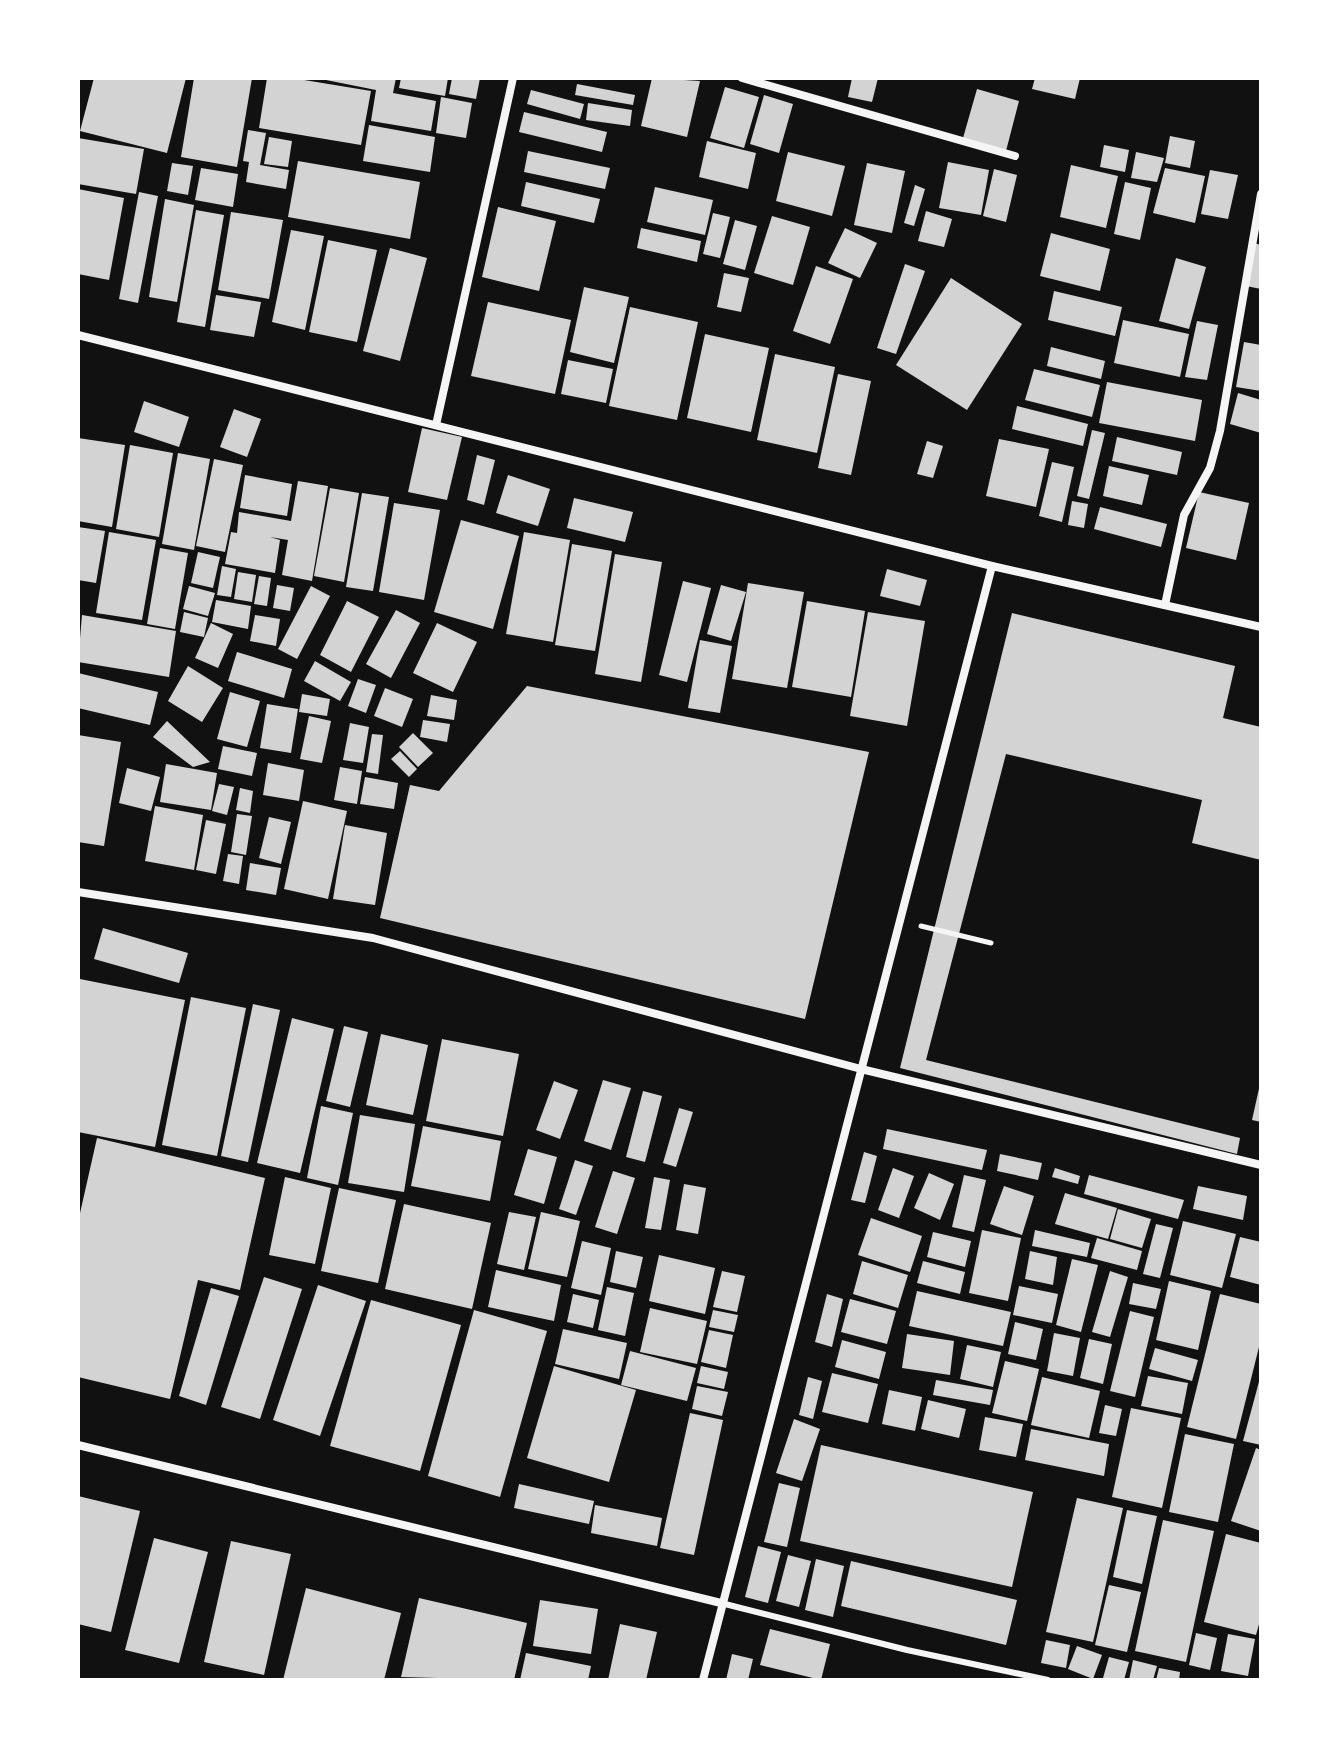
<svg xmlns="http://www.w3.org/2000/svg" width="1339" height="1758" viewBox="0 0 1339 1758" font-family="'Alegreya Sans',sans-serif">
  <rect width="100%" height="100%" fill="#111"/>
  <!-- building -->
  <g fill="#d3d3d3">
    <polygon points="94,78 186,78 167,153 80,131"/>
    <polygon points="194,78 252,78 237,167 181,157"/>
    <polygon points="267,78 292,78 371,91 361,145 259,128"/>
    <polygon points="316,78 396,78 393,93 436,101 431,131 371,121 376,90"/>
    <polygon points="401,78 448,78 445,96 399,88"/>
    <polygon points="452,78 480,78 476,99 449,94"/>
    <polygon points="652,78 700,81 687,137 641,126"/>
    <polygon points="852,78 878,78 872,102 848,97"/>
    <polygon points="1035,78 1080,78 1075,99 1032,89"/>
    <polygon points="577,84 635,95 633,105 575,95"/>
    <polygon points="725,87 759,97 744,148 710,138"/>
    <polygon points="977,89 1019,101 1006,151 963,138"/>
    <polygon points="531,90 584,104 580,119 527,104"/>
    <polygon points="764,95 793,104 779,153 750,144"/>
    <polygon points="441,97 472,103 466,138 436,133"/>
    <polygon points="588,103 632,110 630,126 586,120"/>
    <polygon points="524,112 607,132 602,152 519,132"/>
    <polygon points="369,125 435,137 430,172 363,161"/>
    <polygon points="248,130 266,133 260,165 289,170 286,189 246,182 249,162 243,161"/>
    <polygon points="1170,136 1195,141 1190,168 1165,163"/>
    <polygon points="269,137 292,141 288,167 264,164"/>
    <polygon points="78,138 144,149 136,194 78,184"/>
    <polygon points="707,141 756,153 748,189 699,177"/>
    <polygon points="1104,145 1129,150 1125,172 1100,167"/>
    <polygon points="528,151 610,168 605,189 524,172"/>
    <polygon points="788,152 845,166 832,216 776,201"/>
    <polygon points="1136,152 1164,158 1157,182 1131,178"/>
    <polygon points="298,161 420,182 410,239 288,217"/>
    <polygon points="948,162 989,170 981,215 939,208"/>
    <polygon points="172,163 193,166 188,195 167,191"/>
    <polygon points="867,163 905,171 892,233 854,225"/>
    <polygon points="1071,165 1118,176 1106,228 1060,217"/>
    <polygon points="201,168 238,174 233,207 195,200"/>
    <polygon points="1165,168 1205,176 1195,223 1153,213"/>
    <polygon points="994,169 1017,175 1006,222 983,216"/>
    <polygon points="1210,170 1238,175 1228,219 1201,214"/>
    <polygon points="526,182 600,199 594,223 521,206"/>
    <polygon points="1125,182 1151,188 1140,240 1114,234"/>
    <polygon points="915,185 925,189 914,226 904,223"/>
    <polygon points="655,187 713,200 705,235 647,222"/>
    <polygon points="78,189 124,198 109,280 78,274"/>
    <polygon points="139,192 158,196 138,303 119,299"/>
    <polygon points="165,199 194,205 177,302 149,297"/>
    <polygon points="498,207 556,221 539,291 482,277"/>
    <polygon points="196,210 224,215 205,327 177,322"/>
    <polygon points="926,211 952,219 944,247 918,241"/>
    <polygon points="231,212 283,220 269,299 218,290"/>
    <polygon points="713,213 730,217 720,258 703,254"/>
    <polygon points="772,216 810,227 793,285 754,273"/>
    <polygon points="735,220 757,226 745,270 723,264"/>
    <polygon points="641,228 701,241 697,262 637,248"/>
    <polygon points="845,228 877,243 860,278 828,263"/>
    <polygon points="291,230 324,236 305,330 272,322"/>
    <polygon points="1051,233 1110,249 1100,291 1040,276"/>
    <polygon points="328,240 377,250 357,342 309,332"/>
    <polygon points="1254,243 1261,245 1261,289 1246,286"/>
    <polygon points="390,248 427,258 400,361 363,351"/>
    <polygon points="1176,258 1206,267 1189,329 1159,321"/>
    <polygon points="905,264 925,271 896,354 877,348"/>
    <polygon points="816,266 853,279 830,344 793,331"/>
    <polygon points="724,273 749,278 741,312 717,307"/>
    <polygon points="951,278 1022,324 967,410 896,365"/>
    <polygon points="584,287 629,297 614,363 570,352"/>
    <polygon points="1054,291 1122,307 1115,336 1048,320"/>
    <polygon points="216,295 261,302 254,337 210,330"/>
    <polygon points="488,302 571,320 555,394 471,376"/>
    <polygon points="630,307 698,322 677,420 609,406"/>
    <polygon points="1123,320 1189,334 1180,377 1114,363"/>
    <polygon points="1197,321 1218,325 1207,380 1185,377"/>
    <polygon points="705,334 769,348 751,432 687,418"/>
    <polygon points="1244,342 1261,345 1261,391 1236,387"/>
    <polygon points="1051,347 1105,361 1101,379 1047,366"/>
    <polygon points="775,354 835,367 817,453 757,440"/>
    <polygon points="568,360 613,369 606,403 561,394"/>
    <polygon points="1034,369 1100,385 1092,417 1025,400"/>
    <polygon points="838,374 871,381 851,475 818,468"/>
    <polygon points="1107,382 1202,400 1195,441 1099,423"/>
    <polygon points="1238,393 1261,400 1261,433 1230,424"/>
    <polygon points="144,401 189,417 179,447 134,432"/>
    <polygon points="1017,406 1088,424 1083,446 1012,429"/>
    <polygon points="234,409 261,419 247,457 220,447"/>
    <polygon points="422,428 462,437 447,500 408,492"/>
    <polygon points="1092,430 1105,433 1089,499 1077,496"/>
    <polygon points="1117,437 1182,452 1177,475 1112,461"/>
    <polygon points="78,438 125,445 112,527 78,521"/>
    <polygon points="999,439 1049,449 1036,507 986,496"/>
    <polygon points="927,441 943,446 933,478 917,474"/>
    <polygon points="130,445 173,453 159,537 116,529"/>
    <polygon points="178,453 210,459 194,550 162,544"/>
    <polygon points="477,455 495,460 484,505 467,500"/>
    <polygon points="214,459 243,465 225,552 196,546"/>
    <polygon points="1052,462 1074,467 1062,522 1039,516"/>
    <polygon points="1109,466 1149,475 1142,505 1103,496"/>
    <polygon points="245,475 292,484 287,516 240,508"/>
    <polygon points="508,475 550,489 538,526 496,513"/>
    <polygon points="298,481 328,486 312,581 282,575 288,540 270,537 280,540 275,573 225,564 231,532 237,533 239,512 291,521"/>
    <polygon points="330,488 359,493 344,582 314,576"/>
    <polygon points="1199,492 1249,503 1236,560 1186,548"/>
    <polygon points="362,493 389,497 373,591 346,587"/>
    <polygon points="574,498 633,512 625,542 567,528"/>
    <polygon points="1072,501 1088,504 1084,528 1068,525"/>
    <polygon points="394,503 440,510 424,600 379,592"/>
    <polygon points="1100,507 1167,524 1161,547 1094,529"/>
    <polygon points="461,520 519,536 493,629 434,612"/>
    <polygon points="78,527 105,531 96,583 78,580"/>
    <polygon points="109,532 156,540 142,620 96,613"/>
    <polygon points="524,532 570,540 553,642 506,634"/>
    <polygon points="572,544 612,551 595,651 555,645"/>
    <polygon points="160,548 188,553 175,629 147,624"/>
    <polygon points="198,552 220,557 213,588 191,583"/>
    <polygon points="615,554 662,562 641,682 595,674"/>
    <polygon points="222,566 236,569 231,597 217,595"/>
    <polygon points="887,569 927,580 920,606 880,596"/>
    <polygon points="238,572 256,575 252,602 234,599"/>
    <polygon points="259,576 271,578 267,606 254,604"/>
    <polygon points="683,581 711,588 687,682 659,675"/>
    <polygon points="748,583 804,592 787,688 732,679"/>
    <polygon points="277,585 294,588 290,611 273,608"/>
    <polygon points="721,585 746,592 731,641 707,634"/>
    <polygon points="189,586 215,593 208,616 183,609"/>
    <polygon points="311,586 330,596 297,659 278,649"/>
    <polygon points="216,600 251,606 248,629 212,622"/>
    <polygon points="347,601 379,617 351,672 320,655"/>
    <polygon points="807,601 865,611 851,697 792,687"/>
    <polygon points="396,610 420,623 391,678 366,664"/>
    <polygon points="184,612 208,618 204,637 180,632"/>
    <polygon points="868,612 925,621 907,726 850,716"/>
    <polygon points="1012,613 1235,666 1223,718 1261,727 1261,860 1192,843 1202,800 1006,754 926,1060 1240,1138 1237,1154 900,1068"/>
    <polygon points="82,615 176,631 169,677 78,662"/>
    <polygon points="255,615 280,619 276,646 250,641"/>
    <polygon points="211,623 233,634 218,668 195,658"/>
    <polygon points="437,623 477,642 453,692 413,673"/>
    <polygon points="700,640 732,646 720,713 688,708"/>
    <polygon points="237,652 292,669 284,698 228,681"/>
    <polygon points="315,661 351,682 340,701 304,681"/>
    <polygon points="188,666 223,688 202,722 168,701"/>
    <polygon points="78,673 158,692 150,725 78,708"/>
    <polygon points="358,679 376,685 366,713 348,706"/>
    <polygon points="527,686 869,752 805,1019 380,918 410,785 439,791"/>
    <polygon points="385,688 413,699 402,727 374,716"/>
    <polygon points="230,692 260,701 247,747 217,739"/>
    <polygon points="302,694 330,699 327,716 299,712"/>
    <polygon points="431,695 457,700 454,720 427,716"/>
    <polygon points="267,704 298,709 291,753 260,748"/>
    <polygon points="309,716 331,721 322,763 300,759"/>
    <polygon points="423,720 450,724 447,742 420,737"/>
    <polygon points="167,721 210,762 193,767 153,737"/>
    <polygon points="350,723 369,727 363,763 343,760"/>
    <polygon points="413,733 433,753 418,767 399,747"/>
    <polygon points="372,734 383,735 378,774 366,772"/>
    <polygon points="78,735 121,742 104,846 78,842"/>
    <polygon points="223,746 257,753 252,776 218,769"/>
    <polygon points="400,751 417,769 409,777 391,759"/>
    <polygon points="268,763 304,770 299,801 263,795"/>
    <polygon points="166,764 217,773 211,810 160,802"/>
    <polygon points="340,767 362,771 357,804 334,800"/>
    <polygon points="127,768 160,777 151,811 119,803"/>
    <polygon points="365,777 398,783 394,809 360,804"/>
    <polygon points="219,784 234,787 227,815 212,811"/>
    <polygon points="240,788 253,791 250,813 236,810"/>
    <polygon points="303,801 347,811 328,899 284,889"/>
    <polygon points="155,806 203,815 194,870 145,861"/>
    <polygon points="237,814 252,816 246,855 231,852"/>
    <polygon points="269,817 291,822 281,864 259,858"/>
    <polygon points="206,820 226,824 216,874 196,870"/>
    <polygon points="345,825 387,833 375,905 333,899"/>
    <polygon points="228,854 243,856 239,884 223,881"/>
    <polygon points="250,863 281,868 276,895 246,890"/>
    <polygon points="103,928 188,953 179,983 94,959"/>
    <polygon points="80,979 185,1000 155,1147 78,1132"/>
    <polygon points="191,997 246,1008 217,1156 162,1145"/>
    <polygon points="253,1004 280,1010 248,1162 221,1156"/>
    <polygon points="292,1018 334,1029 300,1173 257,1163"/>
    <polygon points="344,1026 368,1032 350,1107 326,1101"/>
    <polygon points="381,1034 428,1045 413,1115 366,1105"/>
    <polygon points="442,1039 519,1054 503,1136 426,1121"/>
    <polygon points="603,1080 631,1088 611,1150 584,1141"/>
    <polygon points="554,1081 578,1090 560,1139 536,1130"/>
    <polygon points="1260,1084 1261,1085 1261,1122 1252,1120"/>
    <polygon points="643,1091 662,1096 645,1162 626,1157"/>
    <polygon points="321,1106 353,1113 338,1185 307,1178"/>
    <polygon points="679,1108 693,1112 676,1167 663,1163"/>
    <polygon points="360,1115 415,1124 404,1192 348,1183"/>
    <polygon points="423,1126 501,1141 490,1201 411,1186"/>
    <polygon points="887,1129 987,1150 982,1170 883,1149"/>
    <polygon points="97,1138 265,1178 240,1290 198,1280 170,1399 78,1377 78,1222"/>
    <polygon points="528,1149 557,1157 544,1204 514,1195"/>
    <polygon points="864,1152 877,1156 865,1203 851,1200"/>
    <polygon points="1000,1154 1042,1163 1038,1180 997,1171"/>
    <polygon points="575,1160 593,1166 576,1215 559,1209"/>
    <polygon points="893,1168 914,1176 899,1218 878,1210"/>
    <polygon points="1055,1168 1080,1176 1078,1184 1052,1177"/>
    <polygon points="613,1171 635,1178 617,1234 595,1227"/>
    <polygon points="929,1173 954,1184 940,1220 914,1208"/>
    <polygon points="964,1175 986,1180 974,1232 952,1227"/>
    <polygon points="1089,1175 1184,1200 1178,1219 1084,1194"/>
    <polygon points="285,1177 331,1188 315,1264 269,1255"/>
    <polygon points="654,1177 670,1180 661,1230 645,1228"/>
    <polygon points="684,1184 706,1188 698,1234 676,1230"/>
    <polygon points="1004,1186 1034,1196 1022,1235 990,1224"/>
    <polygon points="1198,1186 1247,1196 1243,1220 1193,1209"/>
    <polygon points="339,1188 396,1200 378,1283 321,1271"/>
    <polygon points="1065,1193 1117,1208 1108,1239 1055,1224"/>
    <polygon points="404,1204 491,1223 472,1309 385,1289"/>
    <polygon points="1118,1209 1151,1219 1142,1248 1110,1239"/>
    <polygon points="509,1212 536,1217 524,1270 497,1264"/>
    <polygon points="541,1212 580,1221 567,1277 528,1269"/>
    <polygon points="871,1218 922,1236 910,1272 858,1255"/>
    <polygon points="1183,1221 1236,1234 1222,1288 1170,1275"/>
    <polygon points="1156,1224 1173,1228 1160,1278 1143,1274"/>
    <polygon points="982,1230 1021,1238 1008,1301 969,1293"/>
    <polygon points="1035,1230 1090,1243 1087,1257 1032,1246"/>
    <polygon points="933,1232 971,1241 965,1267 927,1257"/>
    <polygon points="1240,1237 1261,1242 1261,1285 1230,1277"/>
    <polygon points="1097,1238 1142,1251 1137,1270 1091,1258"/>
    <polygon points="582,1241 611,1248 601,1295 571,1288"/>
    <polygon points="616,1251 643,1257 636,1288 610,1282"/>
    <polygon points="1030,1251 1057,1257 1053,1285 1025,1279"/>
    <polygon points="659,1255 715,1268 705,1314 649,1301"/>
    <polygon points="1072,1259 1098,1265 1081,1332 1056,1325"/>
    <polygon points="862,1261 908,1275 898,1308 853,1294"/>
    <polygon points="923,1261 965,1272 960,1294 917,1283"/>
    <polygon points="496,1270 561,1285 554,1321 488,1307"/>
    <polygon points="722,1271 745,1276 737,1312 713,1307"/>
    <polygon points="1110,1271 1128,1277 1110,1337 1092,1332"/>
    <polygon points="264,1277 302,1289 260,1419 221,1407"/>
    <polygon points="1169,1281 1211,1291 1198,1350 1156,1340"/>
    <polygon points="1133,1283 1161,1289 1156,1309 1129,1304"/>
    <polygon points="318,1285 366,1301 320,1436 273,1420"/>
    <polygon points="1019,1286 1058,1294 1052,1323 1013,1315"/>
    <polygon points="607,1287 634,1293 625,1336 598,1330"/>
    <polygon points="211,1288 239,1296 206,1405 179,1396"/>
    <polygon points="917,1291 1011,1312 1003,1346 909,1326"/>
    <polygon points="573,1294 599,1300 593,1328 567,1322"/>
    <polygon points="827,1294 843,1299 832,1347 815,1342"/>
    <polygon points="1220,1294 1261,1304 1261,1339 1236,1439 1187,1427"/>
    <polygon points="850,1299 896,1311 887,1344 841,1332"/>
    <polygon points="371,1300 461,1325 420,1471 330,1446"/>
    <polygon points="650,1308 707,1321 697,1364 640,1352"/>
    <polygon points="474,1310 547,1331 500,1497 428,1476"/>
    <polygon points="713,1310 738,1315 734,1332 709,1327"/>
    <polygon points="1130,1311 1154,1317 1135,1397 1110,1391"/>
    <polygon points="1015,1322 1043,1329 1036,1360 1008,1354"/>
    <polygon points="563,1329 627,1343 619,1379 555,1364"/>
    <polygon points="709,1330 733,1335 726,1368 701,1362"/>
    <polygon points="1054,1333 1080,1338 1073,1376 1047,1371"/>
    <polygon points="907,1334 954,1341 950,1375 902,1368"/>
    <polygon points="1089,1339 1112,1344 1103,1384 1080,1378"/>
    <polygon points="842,1340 886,1352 879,1379 835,1367"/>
    <polygon points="967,1345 1001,1352 993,1387 960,1379"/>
    <polygon points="1155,1348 1198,1360 1192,1381 1149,1369"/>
    <polygon points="630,1351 696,1368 687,1401 621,1385"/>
    <polygon points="1005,1361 1039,1369 1027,1421 992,1413"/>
    <polygon points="554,1366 636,1390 609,1482 527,1458"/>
    <polygon points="701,1366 728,1372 724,1389 697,1383"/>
    <polygon points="832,1373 878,1384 868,1423 822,1412"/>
    <polygon points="1148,1376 1188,1383 1182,1414 1141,1406"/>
    <polygon points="808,1377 822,1381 813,1419 799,1415"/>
    <polygon points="1042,1377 1100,1391 1089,1438 1031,1425"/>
    <polygon points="1260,1378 1261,1378 1261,1445 1243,1441"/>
    <polygon points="936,1380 993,1390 990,1405 933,1395"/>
    <polygon points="697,1386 728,1392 722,1416 692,1409"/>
    <polygon points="889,1390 922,1397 915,1431 882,1424"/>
    <polygon points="928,1400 966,1409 959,1438 921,1429"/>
    <polygon points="1105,1405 1122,1409 1116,1436 1099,1433"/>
    <polygon points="1131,1408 1181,1418 1162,1508 1112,1497"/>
    <polygon points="690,1413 723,1420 694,1555 660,1548"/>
    <polygon points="985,1417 1023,1424 1016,1457 979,1450"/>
    <polygon points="794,1419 820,1429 802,1481 776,1473"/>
    <polygon points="1031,1429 1109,1444 1104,1476 1025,1460"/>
    <polygon points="1185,1434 1234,1444 1218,1522 1169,1512"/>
    <polygon points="821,1445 1033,1492 1012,1587 800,1541"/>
    <polygon points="1256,1448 1261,1450 1261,1531 1231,1521"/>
    <polygon points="779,1483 800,1488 787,1547 764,1542"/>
    <polygon points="519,1484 594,1501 589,1524 514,1508"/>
    <polygon points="78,1496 140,1511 111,1632 78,1624"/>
    <polygon points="1077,1498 1123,1508 1093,1642 1046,1632"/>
    <polygon points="595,1505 662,1518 657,1546 591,1533"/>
    <polygon points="1127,1510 1157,1516 1142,1584 1113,1577"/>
    <polygon points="1163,1520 1214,1531 1186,1662 1135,1651"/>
    <polygon points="1226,1534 1261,1543 1261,1617 1256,1635 1204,1622"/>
    <polygon points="154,1538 208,1552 179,1663 125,1650"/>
    <polygon points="231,1541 291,1554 264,1675 204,1662"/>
    <polygon points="758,1546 781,1552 768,1603 745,1597"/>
    <polygon points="788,1555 811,1561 799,1607 776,1601"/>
    <polygon points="816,1559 844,1566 833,1617 805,1610"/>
    <polygon points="851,1561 1017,1600 1006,1645 841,1606"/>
    <polygon points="1109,1585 1141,1592 1127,1652 1095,1645"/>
    <polygon points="306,1588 401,1613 384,1680 283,1680"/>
    <polygon points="419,1598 527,1623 514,1680 401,1677"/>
    <polygon points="540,1600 598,1609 591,1654 533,1646"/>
    <polygon points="620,1624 657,1632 646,1680 608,1680"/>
    <polygon points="770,1629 830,1644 821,1680 760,1665"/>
    <polygon points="1196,1633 1217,1638 1210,1670 1189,1665"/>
    <polygon points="1228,1634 1255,1639 1248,1676 1221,1671"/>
    <polygon points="1046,1640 1070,1645 1066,1668 1041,1663"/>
    <polygon points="1077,1646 1102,1655 1093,1679 1068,1669"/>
    <polygon points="526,1653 591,1666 588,1680 520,1680"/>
    <polygon points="732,1654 753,1659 748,1680 726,1680"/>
    <polygon points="1109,1657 1129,1662 1124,1680 1103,1678"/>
    <polygon points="1133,1660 1157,1666 1153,1680 1129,1680"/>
    <polygon points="1159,1668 1180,1672 1179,1680 1156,1680"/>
  </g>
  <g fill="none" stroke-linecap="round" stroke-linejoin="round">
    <!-- path -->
    <polyline stroke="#f5f5f5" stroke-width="5" points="921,926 991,943"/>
    <!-- service -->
    <polyline stroke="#f5f5f5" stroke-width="6" points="721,1603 907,1650 1048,1680"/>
    <!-- minor -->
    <g stroke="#f5f5f5" stroke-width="8">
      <polyline points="742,78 1015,156"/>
      <polyline points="78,335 992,566 1261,627"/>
      <polyline points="436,425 513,78"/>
      <polyline points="1165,605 1184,515 1210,468 1220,431 1261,194"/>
      <polyline points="78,892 373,938 861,1069 1261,1165"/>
      <polyline points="78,1445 721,1603"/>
      <polyline points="703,1680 992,566"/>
    </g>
  </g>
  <!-- border -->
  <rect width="1339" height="1758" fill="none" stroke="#ffffff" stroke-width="160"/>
</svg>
